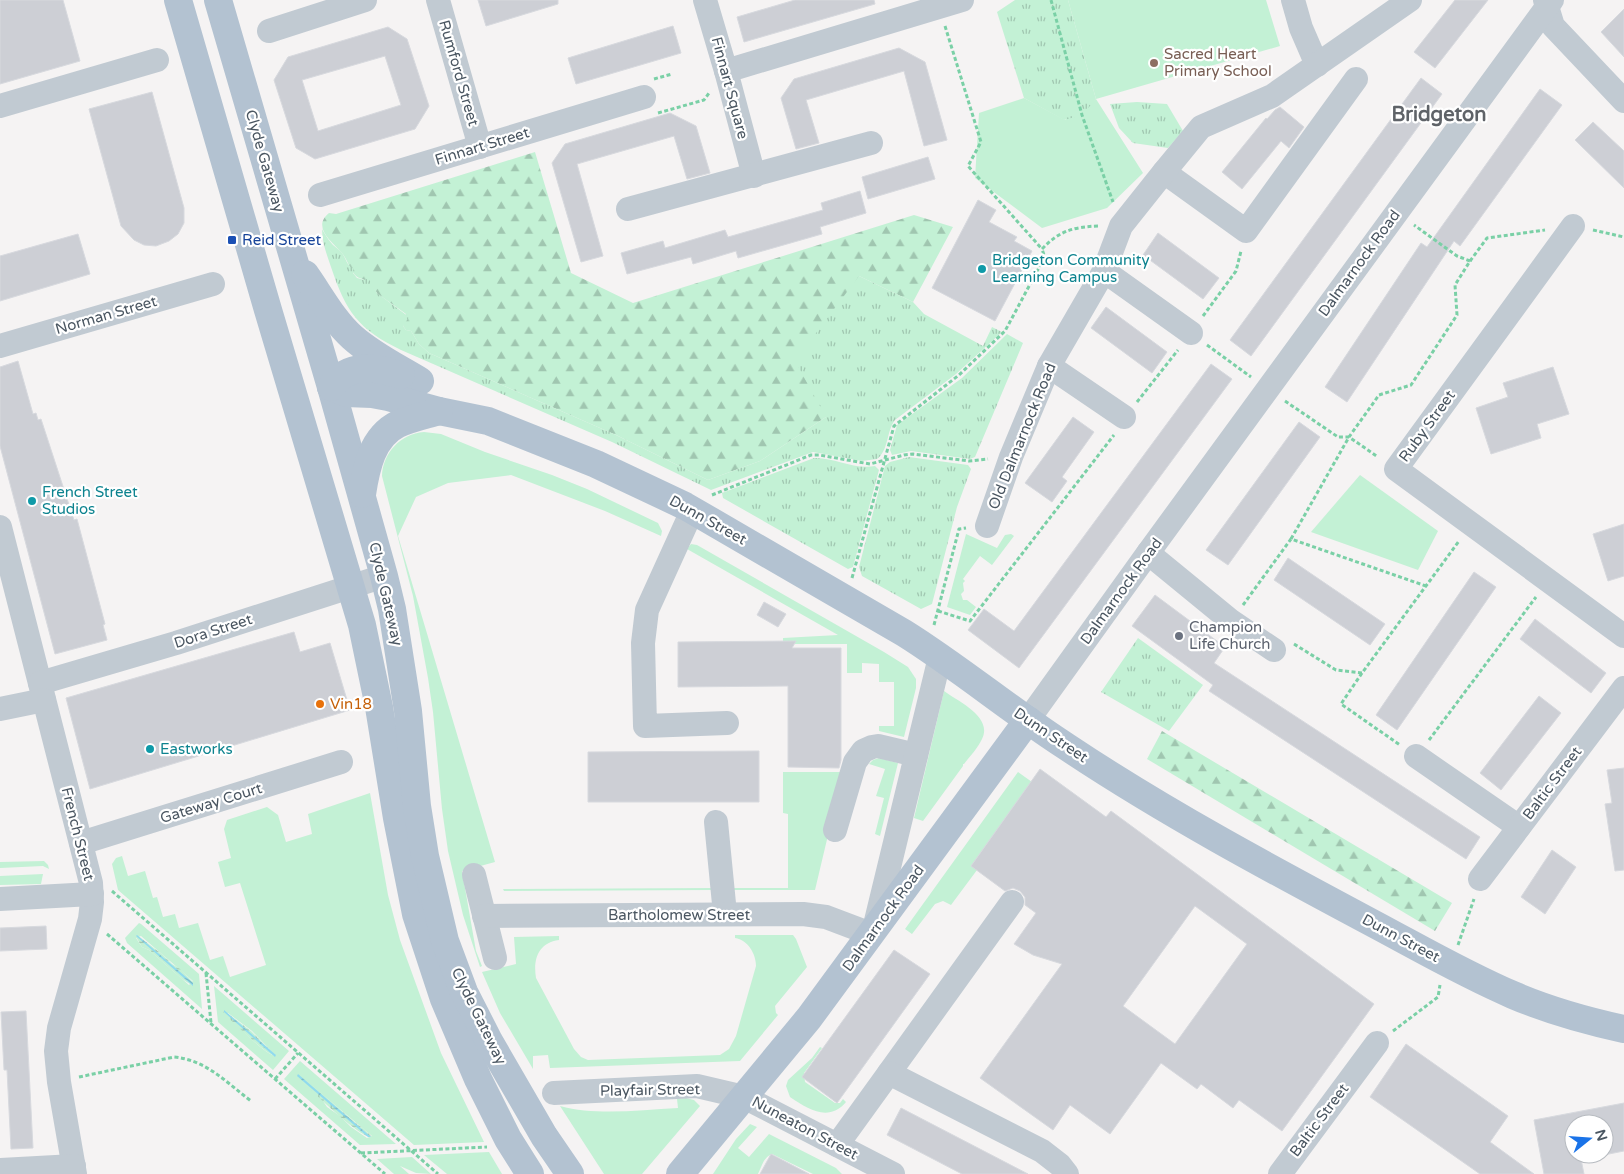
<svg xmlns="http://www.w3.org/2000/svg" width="1624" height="1174" viewBox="0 0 1624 1174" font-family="'Varela Round',sans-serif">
  <defs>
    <pattern id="forest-firs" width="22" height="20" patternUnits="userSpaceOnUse" patternTransform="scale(1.25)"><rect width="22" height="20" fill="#c3f1d5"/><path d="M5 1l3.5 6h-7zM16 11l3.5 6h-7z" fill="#a0c6b0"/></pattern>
    <pattern id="wetland-marsh" width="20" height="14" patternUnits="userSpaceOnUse" patternTransform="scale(1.25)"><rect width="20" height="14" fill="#c3f1d5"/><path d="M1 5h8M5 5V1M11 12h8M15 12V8" fill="none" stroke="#a0c6b0"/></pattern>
    <pattern id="park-tufts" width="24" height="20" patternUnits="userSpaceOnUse" patternTransform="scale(1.25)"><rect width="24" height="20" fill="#c3f1d5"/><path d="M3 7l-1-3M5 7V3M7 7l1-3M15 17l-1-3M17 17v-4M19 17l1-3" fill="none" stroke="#a0c6b0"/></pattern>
    <pattern id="water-waves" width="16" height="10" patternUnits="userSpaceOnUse" patternTransform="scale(1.25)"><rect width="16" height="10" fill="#90daee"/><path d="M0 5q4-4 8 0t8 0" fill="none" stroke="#78b4c4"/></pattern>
  </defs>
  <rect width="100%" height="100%" fill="#f5f3f3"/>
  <!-- green -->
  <g fill="#c3f1d5" fill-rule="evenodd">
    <polygon points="1068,0 1266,0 1280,46 1096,99 1143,173 1107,208 1042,228 975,178 979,113 1024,98 1065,120 1096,99"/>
    <path d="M424,432L441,434L485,452L552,475L587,489L658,523L662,531L661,536L605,511L511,475L448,483L416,497L398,536L495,862L462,871L476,951L482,966L480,967L463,915L448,851L442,809L433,712L428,678L413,596L382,476C383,453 400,434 424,432Z"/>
    <polygon points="1360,475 1438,531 1418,570 1311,532"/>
    <polygon points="966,534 997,548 1005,535 1011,534 1014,536 992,565 980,556 963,579 965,581 963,583 964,591 961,594 963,600 967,600 976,607 970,615 947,607"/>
    <polygon points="691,544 697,545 884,652 908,667 916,679 916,688 904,737 879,731 879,726 894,726 894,682 879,682 879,664 862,663 862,673 847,673 847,644 783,644 783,638 838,635 687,549"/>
    <path d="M944,691C959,702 993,717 982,739C978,748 970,756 964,764H963V766L923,821L914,818Z"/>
    <polygon points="879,758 898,763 880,836 875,834 884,798 876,796 885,769 869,764 873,760"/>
    <polygon points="783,772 843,772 815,890 731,890 731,888 788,888 788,814 783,813"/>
    <polygon points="1018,772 1032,782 974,862 973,865 977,870 951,905 943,901 935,904 912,934 905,929"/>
    <polygon points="370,793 388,895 400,940 441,1053 484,1142 414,1145 118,890 112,864 116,858 122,856 128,876 145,871 153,898 157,897 163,917 175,914 179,928 198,923 210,960 223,956 230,977 266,965 240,883 225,887 218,862 231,858 224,829 227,820 267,807 278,815 286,842 312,834 308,814"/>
    <polygon points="44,861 48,865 49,869 43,866 0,868 0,862"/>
    <polygon points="43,874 41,884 0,885 0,876"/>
    <polygon points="715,888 714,890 504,891 503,889"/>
    <path d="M139,923L141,924L199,974L202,1009L127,943L125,938ZM141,936L193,981L189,985L149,950L142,947L136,938Z"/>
    <path d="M735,935H793L796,939L807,967L775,1006L776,1013L778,1015L740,1061L550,1068L548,1055L533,1056V1069L500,1013L482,972L516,964L514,937L559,936V940C538,943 533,959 536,978L574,1049L581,1057L588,1060L720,1055L729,1049L736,1036L756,966C756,954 748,940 735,938Z"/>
    <path d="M214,986L289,1051L273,1070L218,1022ZM228,1013L252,1031L276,1056C264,1055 236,1023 225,1014Z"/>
    <path d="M820,1047L822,1048L804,1073L805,1082L835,1103H840L843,1099L846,1102C829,1122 809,1110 790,1097L786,1086L788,1080L812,1058Z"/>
    <path d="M300,1061L396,1144L360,1145L284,1079ZM298,1074L372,1136L367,1138L351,1127L340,1116L327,1107L321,1098L303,1082Z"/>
    <path d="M686,1098L694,1100L700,1106L642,1174H604L560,1106C597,1116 639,1110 678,1108L677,1099Z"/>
    <path d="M750,1124L757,1127L738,1148L749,1157L769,1134L836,1168L842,1174H813L772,1154C763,1158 762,1166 758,1174H713L736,1139Z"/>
    <polygon points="489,1152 502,1174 447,1174 424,1155"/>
    <polygon points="412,1157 431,1174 416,1173 400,1166 409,1174 394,1174 377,1159"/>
  </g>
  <!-- forest -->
  <g fill="url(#forest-firs)">
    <path d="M535,152L571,273L633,303L914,215L953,227L913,302L859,276L826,417L760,461L708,480L616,435L429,353L419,344L411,331L406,330L403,326L406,314C397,307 387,301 378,294C374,290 371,283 365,280C361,278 359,279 355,275C349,268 347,258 341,252C331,241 312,227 329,213L336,214Z"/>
    <polygon points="1162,731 1452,903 1435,931 1147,759"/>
  </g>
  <!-- wetland -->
  <g fill="url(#wetland-marsh)">
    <polygon points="137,935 163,955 172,964 180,969 194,983 193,986 182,979 149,950 142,947 136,937"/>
    <path d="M223,1010L251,1031L276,1056C265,1055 235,1023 224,1014Z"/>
    <path d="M299,1074L357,1124L364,1129L372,1137C360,1139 311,1089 299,1079L297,1075Z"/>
  </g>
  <!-- park -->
  <g fill="url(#park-tufts)">
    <polygon points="1015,0 1068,0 1096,99 1082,115 1064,120 1024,98 997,12"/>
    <polygon points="1137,102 1167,104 1183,131 1168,148 1133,143 1119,128 1110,104"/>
    <path d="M322,229C324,233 330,242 333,245C336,248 340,250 342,253C347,260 346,265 354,269L353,273L357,278L365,280L368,278L377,293L409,317L403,326L406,330L411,331L419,344L429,353L616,435L708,480L760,461L826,417L795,361L859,276L913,302L924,314L983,346L992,327L1002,332L956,374L895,420C886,432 889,450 877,459L862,461L813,452L711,490L612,442L401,350C358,329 346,312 331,267C327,255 322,243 322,229Z"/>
    <polygon points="1007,334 1023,343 975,457 970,459 911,451 892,455 890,450 897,425 962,378"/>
    <polygon points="909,457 968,465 971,469 957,507 932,604 921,609 862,576 859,567 885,466 890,462"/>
    <path d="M814,458C834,457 854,470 875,466L879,470L853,567L848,569L723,498L722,493Z"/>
    <polygon points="1138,638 1203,685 1169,731 1101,692"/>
  </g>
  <!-- water -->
  <g fill="url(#water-waves)">
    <polygon points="137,935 193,983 193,986 136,936"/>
    <polygon points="224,1010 276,1055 275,1057 224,1012"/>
    <polygon points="298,1074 371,1137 368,1137 297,1076"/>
  </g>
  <!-- building -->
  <g fill="#cdcfd5" stroke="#d7d9de" fill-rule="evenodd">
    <polygon points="0,0 63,0 80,61 0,84"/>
    <polygon points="478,0 558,0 558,4 486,26"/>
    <polygon points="795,0 874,0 875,4 744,42 737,17"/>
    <polygon points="1455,0 1488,0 1435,68 1414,52"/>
    <polygon points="1624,9 1624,57 1601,32"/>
    <polygon points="673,26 681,53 576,84 568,58"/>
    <path d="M388,27L407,39L429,106L415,129L315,159L296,148L274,80L288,57ZM385,56L401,105L318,131L302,80Z"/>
    <polygon points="899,48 925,62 947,140 924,146 904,71 806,100 819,143 796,149 781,98 794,79"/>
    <polygon points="1421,78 1442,94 1251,356 1230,340"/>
    <polygon points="1540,89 1562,105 1460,246 1454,241 1347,402 1325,387 1421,243 1427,247"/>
    <polygon points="152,92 184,208 184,223 178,234 169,241 156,246 144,245 134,240 121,226 89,109"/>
    <polygon points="1280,107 1304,127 1289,148 1281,141 1242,189 1222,172 1266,118 1267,119 1275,110"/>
    <polygon points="670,113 696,126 710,173 687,179 674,136 577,164 603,256 581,262 552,163 565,144"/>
    <polygon points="1593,122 1624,151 1624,188 1575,140"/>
    <polygon points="928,157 935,179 868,199 862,177"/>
    <polygon points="860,191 866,213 820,227 822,234 738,258 736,251 693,264 691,257 627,274 621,253 663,241 665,248 725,230 728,237 823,210 821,203"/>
    <polygon points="978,200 996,210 989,222 1017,237 1014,241 1032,251 995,321 932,288"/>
    <polygon points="1158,233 1219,278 1203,299 1143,255"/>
    <polygon points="78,234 90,274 0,301 0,256"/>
    <polygon points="1106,307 1167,352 1152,373 1091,328"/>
    <polygon points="18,361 33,414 36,413 38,420 41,419 74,520 77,519 105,624 103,625 107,640 55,654 0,446 0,367"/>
    <polygon points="1211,364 1232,379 1019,668 968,630 984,609 1014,631"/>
    <polygon points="1553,367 1569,414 1537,424 1541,438 1491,454 1476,408 1508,397 1503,383"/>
    <polygon points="1073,417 1094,432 1062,477 1067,481 1052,502 1025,483"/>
    <polygon points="1299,422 1320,437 1228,565 1206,550"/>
    <polygon points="1624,524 1624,576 1608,581 1593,534"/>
    <polygon points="1288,558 1385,624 1370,645 1274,580"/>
    <polygon points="1474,572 1496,587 1397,730 1376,715"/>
    <polygon points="1155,595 1225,647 1214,663 1480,837 1466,859 1209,691 1213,685 1132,626"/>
    <polygon points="764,602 786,614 778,627 757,615"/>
    <polygon points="1535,619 1606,673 1591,693 1520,639"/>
    <polygon points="294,632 300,652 330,643 350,710 90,789 66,698"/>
    <polygon points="796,641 792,648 841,648 841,760 839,768 788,767 788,686 678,687 678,642"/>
    <polygon points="1539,696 1561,713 1501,790 1480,773"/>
    <polygon points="759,751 759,802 588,802 588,752"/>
    <polygon points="1624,768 1624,870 1615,871 1605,804 1612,803 1607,770"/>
    <path d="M1040,769L1106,817L1111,811L1374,1004L1282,1131L1239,1100L1233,1108L1201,1084L1197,1089L1161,1063L1110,1134L1070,1105L1053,1130L980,1078L1062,964L1033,955L1014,944L1036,913L1025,905V897L1020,891L1013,888L1005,891L971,866ZM1195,906L1247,944L1175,1044L1123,1006Z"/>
    <polygon points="1552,850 1576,867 1545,914 1521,897"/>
    <polygon points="46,926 47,949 0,951 0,928"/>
    <polygon points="894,950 930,974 837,1103 802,1077"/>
    <polygon points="26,1011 33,1148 11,1149 7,1070 4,1070 1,1012"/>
    <polygon points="1406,1044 1508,1116 1490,1142 1534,1174 1480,1174 1370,1097"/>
    <polygon points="1624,1103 1624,1151 1604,1155 1604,1124 1574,1124 1574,1154 1580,1154 1584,1174 1544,1174 1534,1120"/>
    <polygon points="901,1108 1028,1174 962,1174 887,1135"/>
    <polygon points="771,1154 809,1174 760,1174"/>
  </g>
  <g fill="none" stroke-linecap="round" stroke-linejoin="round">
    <!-- path -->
    <g stroke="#7ad0a6" stroke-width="3" stroke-dasharray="4 2.5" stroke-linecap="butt">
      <polyline points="1051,0 1082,115 1113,202"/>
      <path d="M945,26L981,142L968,166L1042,249C1059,231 1073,227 1098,226"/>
      <polyline points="654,79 672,74"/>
      <polyline points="658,113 704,100 709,93"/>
      <polyline points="1593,230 1624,237"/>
      <polyline points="1470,261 1487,238 1545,230"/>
      <polyline points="1203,316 1236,271 1241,251"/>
      <polyline points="1207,345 1251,377"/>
      <polyline points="1285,401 1338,437 1349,437 1378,457"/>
      <polyline points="1137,402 1178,350"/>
      <polyline points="712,495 811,455 819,455 870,464 904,455 913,454 969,461 988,459"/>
      <polyline points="1291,539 1349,437 1379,395 1411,385 1457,315 1455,285 1470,261 1457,256 1414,225"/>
      <polyline points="852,578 894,426 959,375 1005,331 1042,262 1044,255 1042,249"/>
      <polyline points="1243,605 1291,539 1426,586"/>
      <polyline points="938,611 970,621 1114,435"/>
      <polyline points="934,625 959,529 966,528"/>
      <polyline points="1294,644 1336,670 1362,673 1459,541"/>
      <polyline points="1362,673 1341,704 1400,745"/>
      <polyline points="1429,740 1536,597"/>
      <polyline points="112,891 438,1174"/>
      <polyline points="107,934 385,1174"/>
      <polyline points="1458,945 1474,899"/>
      <polyline points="206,973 211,1023"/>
      <polyline points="1393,1031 1438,997 1440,985"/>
      <path d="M79,1077L174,1057C206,1060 226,1082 251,1101"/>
      <polyline points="275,1079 298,1053"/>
      <polyline points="361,1153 487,1147"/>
    </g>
    <!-- minor -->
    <g stroke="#c1cad2" stroke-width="24">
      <polyline points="438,0 480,147"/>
      <polyline points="705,0 726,71 754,176"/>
      <polyline points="1293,0 1301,28 1317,65"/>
      <polyline points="1545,0 1553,26 1624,101"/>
      <polyline points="269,31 365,0"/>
      <polyline points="726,71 962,0"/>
      <polyline points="0,106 157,60"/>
      <polyline points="1164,172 1246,231 1356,79"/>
      <polyline points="320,195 644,97"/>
      <polyline points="628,209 871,143"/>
      <polyline points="1573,226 1396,469 1624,636"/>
      <polyline points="1104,271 1191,333"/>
      <polyline points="0,346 213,284"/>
      <polyline points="1049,366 1124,417"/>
      <polyline points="692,511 647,610 643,643 645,726 727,723"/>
      <polyline points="987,526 1011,457 1049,366 1104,271 1121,226 1164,172 1201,127 1272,96 1410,0"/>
      <polyline points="0,527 91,883 92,902 90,919 59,1028 56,1051 59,1082 75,1174"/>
      <polyline points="1148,553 1231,621 1274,650"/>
      <polyline points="40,683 176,643 384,576"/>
      <polyline points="0,709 44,700"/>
      <polyline points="1028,720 1148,553 1552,0"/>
      <polyline points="1416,756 1519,827"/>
      <polyline points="716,822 725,914"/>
      <polyline points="835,830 855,762 863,751 872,747 878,746 916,755"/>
      <polyline points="81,843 341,762"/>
      <polyline points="474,875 495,958"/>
      <polyline points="1480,879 1624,688"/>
      <polyline points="0,899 92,894"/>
      <polyline points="484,916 803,914 826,917 871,934"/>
      <polyline points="875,925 940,657"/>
      <polyline points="889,1073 1012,902"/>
      <polyline points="554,1093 697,1086 744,1097 893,1174"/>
      <polyline points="837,1145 889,1073 1042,1151 1060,1165 1067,1174"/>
      <polyline points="0,1170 74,1166"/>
      <polyline points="1280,1174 1377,1043"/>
    </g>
    <!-- major -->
    <g stroke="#b3c2d1" stroke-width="28">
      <polyline points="178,0 268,310 362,625 379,707 397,818 416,914 444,999 478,1079 508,1139 530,1174"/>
      <polyline points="218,0 331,387 384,576 392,609 408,711 417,806 425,856 445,941 464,992 489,1041 544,1136 570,1174"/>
      <path d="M305,274C320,295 333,320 352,337C372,355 397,367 420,381"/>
      <path d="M331,387L346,393L372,394L388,397L439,411L488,421L596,464L685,506L904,633C960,668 1011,711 1067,747C1166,813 1271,869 1376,925C1421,949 1466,975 1513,995C1548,1010 1587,1021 1624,1029"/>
      <path d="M331,387C349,362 374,367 401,375"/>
      <path d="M362,494C366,468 372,437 398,424C411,418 426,415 439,411"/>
      <polyline points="680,1174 809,1018 1028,720"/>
    </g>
  </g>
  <!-- markers -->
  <circle fill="#8d6e63" stroke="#fff" stroke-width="2" cx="1154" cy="63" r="5"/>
  <rect fill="#1a4fb4" stroke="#fff" stroke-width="2" x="227" y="235" width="10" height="10" rx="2.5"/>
  <g fill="#0f9aa8" stroke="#fff" stroke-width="2">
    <circle cx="982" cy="269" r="5"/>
    <circle cx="32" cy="501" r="5"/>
    <circle cx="150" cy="749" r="5"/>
  </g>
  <circle fill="#6b7280" stroke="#fff" stroke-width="2" cx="1179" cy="636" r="5"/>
  <circle fill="#e8710a" stroke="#fff" stroke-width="2" cx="320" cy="704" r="5"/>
  <g text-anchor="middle" stroke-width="4.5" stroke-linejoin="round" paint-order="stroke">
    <!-- education labels -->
    <g font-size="15" fill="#785e54" stroke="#fff" text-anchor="start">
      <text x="1164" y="59">Sacred Heart<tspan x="1164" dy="17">Primary School</tspan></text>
    </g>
    <!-- street labels -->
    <g font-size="15" fill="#4a5661" stroke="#fff">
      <text transform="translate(459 73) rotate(74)" y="5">Rumford Street</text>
      <text transform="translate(730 88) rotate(75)" y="5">Finnart Square</text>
      <text transform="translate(482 146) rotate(-17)" y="5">Finnart Street</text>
      <text transform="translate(265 161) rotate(74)" y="5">Clyde Gateway</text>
      <text transform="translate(1359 263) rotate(-54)" y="5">Dalmarnock Road</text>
      <text transform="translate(106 315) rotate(-16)" y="5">Norman Street</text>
      <text transform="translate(1427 426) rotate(-54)" y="5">Ruby Street</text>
      <text transform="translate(1022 436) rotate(-68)" y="5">Old Dalmarnock Road</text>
      <text transform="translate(708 520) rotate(29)" y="5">Dunn Street</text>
      <text transform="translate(1121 591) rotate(-54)" y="5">Dalmarnock Road</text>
      <text transform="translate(386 594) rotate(77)" y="5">Clyde Gateway</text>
      <text transform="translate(213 631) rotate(-18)" y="5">Dora Street</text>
      <text transform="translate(1051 735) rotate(34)" y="5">Dunn Street</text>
      <text transform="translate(1552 783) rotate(-53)" y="5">Baltic Street</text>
      <text transform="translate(211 803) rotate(-17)" y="5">Gateway Court</text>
      <text transform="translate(78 834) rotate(76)" y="5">French Street</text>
      <text x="679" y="920">Bartholomew Street</text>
      <text transform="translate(883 918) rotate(-54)" y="5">Dalmarnock Road</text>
      <text transform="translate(1401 938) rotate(28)" y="5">Dunn Street</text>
      <text transform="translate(479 1016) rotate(64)" y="5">Clyde Gateway</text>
      <text transform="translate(650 1090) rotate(-1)" y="5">Playfair Street</text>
      <text transform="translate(1319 1120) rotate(-53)" y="5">Baltic Street</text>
      <text transform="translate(805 1128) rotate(28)" y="5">Nuneaton Street</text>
    </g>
    <!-- transit labels -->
    <g font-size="15" fill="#164399" stroke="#fff" text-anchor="start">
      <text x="242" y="245">Reid Street</text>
    </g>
    <!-- culture labels -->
    <g font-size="15" fill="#0d838f" stroke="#fff" text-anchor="start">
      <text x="992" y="265">Bridgeton Community<tspan x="992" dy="17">Learning Campus</tspan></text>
      <text x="42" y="497">French Street<tspan x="42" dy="17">Studios</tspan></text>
      <text x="160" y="754">Eastworks</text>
    </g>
    <!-- worship labels -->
    <g font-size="15" fill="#5b616d" stroke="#fff" text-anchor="start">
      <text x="1189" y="632">Champion<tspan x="1189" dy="17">Life Church</tspan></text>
    </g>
    <!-- food labels -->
    <g font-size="15" fill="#c56008" stroke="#fff" text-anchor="start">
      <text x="330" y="709">Vin18</text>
    </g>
    <!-- district labels -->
    <g font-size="20" font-weight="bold" fill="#5f6368" stroke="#fff">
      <text x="1439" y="121">Bridgeton</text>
    </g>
  </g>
  <!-- north arrow -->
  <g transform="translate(1589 1139) rotate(73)"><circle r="24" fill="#ffffff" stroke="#b7bbc0"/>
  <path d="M0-4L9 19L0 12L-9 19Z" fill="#1a73e8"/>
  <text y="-8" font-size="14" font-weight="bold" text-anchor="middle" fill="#4a5661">N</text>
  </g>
</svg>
